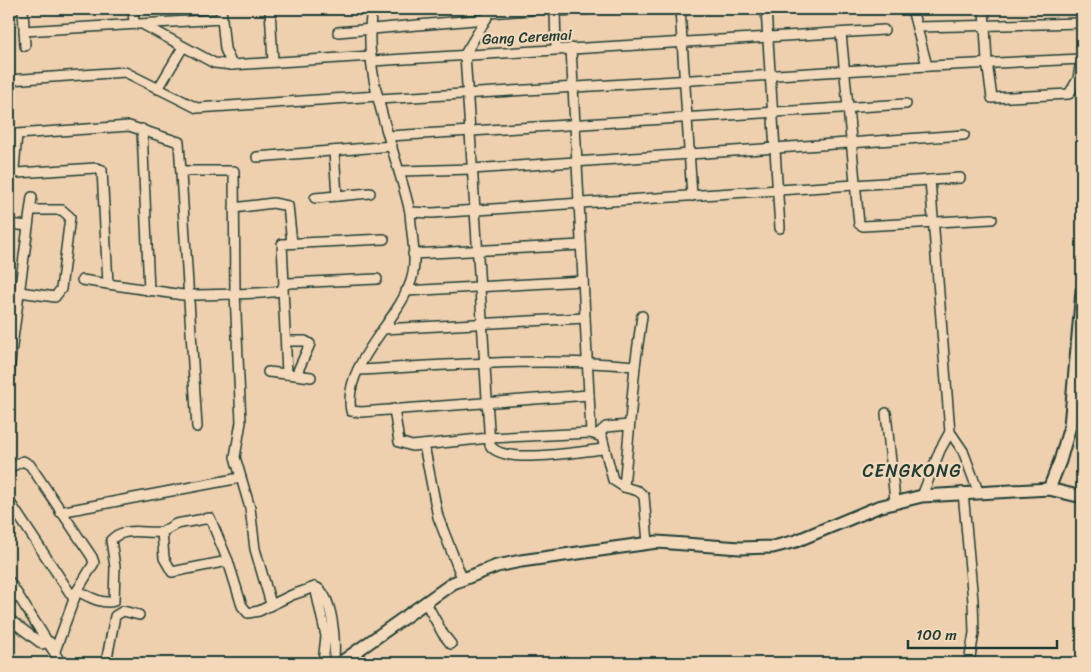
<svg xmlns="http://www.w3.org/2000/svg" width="1091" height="672" viewBox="0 0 1091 672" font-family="Sriracha,sans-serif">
  <rect width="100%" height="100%" fill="#eed0ae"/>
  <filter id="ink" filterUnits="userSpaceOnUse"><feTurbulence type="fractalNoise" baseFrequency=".02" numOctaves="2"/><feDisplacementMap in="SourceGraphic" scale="10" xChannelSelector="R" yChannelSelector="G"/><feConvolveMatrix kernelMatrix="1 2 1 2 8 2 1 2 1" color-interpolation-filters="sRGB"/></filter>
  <g filter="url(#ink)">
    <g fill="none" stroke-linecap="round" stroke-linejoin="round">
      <!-- minor casing -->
      <g stroke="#1f3d34" stroke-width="12">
        <g id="minor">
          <polyline points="23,9 25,46"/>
          <polyline points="133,9 134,24"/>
          <polyline points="270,9 273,62"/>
          <path d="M372,9C361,78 395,146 410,212L432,213L960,178"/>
          <path d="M487,9L488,15L486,19L465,54L490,445C502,466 581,451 603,449"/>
          <polyline points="555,9 556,49"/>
          <polyline points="680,9 692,196"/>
          <polyline points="766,9 780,228"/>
          <polyline points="912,9 927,66"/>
          <polyline points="984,9 987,62 992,98 1069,94 1078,79 1082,54"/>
          <polyline points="554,11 594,9"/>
          <polyline points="488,13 530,10"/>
          <polyline points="144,25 214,63 232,65 225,49 221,9"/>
          <polyline points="917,27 1082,23"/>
          <polyline points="24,31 221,19"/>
          <polyline points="338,32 486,19"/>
          <polyline points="841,33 859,224 863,226 992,219"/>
          <polyline points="571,48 591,433"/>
          <polyline points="372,61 884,30"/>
          <polyline points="232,65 371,56"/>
          <polyline points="9,80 125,72 197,108 378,96"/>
          <polyline points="158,89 183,47"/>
          <polyline points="379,99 908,67 1082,59"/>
          <polyline points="142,129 149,291"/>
          <polyline points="389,136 906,104"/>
          <polyline points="334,151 337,196"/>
          <polyline points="257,157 392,146"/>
          <polyline points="182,171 234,171 235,293 241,422 235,457 250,508 255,549 271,604"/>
          <polyline points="401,171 472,169 964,135"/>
          <polyline points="930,180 950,432 963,451 978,491"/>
          <polyline points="315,198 370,193"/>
          <polyline points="234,208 273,203 288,206 292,243"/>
          <path d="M410,212C411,234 418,260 411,281C397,323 342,365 351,411L361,412L589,395"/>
          <polyline points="9,224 28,226"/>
          <polyline points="413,254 581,245"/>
          <polyline points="82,280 108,284"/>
          <polyline points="284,285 282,244 384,239"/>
          <polyline points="283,288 287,374"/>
          <polyline points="406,291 583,281"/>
          <polyline points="20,292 55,297 61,289 70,217 62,210 32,210"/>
          <polyline points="383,329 585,318"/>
          <polyline points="9,354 11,354 32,197"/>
          <path d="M358,370C450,365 543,357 635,366"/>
          <polyline points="268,372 296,375 310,344 305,341 286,341"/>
          <polyline points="9,375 11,354"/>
          <polyline points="296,375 311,377"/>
          <polyline points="394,409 399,442 412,446 489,438 591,433 602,437 613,480 624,487 635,366 642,316"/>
          <polyline points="886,413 895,501"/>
          <path d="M197,427L179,142L129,126L17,134L14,169L17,173L96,168L102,170L108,284L183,295H190C220,294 252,295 281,291L284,285L289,283L377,279"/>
          <polyline points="598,434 606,427 629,425"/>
          <polyline points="424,445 438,517 462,578"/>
          <polyline points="9,468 23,461 30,465 92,557 94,563 77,591"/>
          <polyline points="624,487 638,491 644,496 648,543"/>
          <polyline points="963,492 973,601 974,633 969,663"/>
          <polyline points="922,496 940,450 950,432"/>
          <polyline points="9,501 74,599"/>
          <polyline points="60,512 240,478"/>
          <polyline points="162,532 176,524 210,518 228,561"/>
          <polyline points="9,581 61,663"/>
          <polyline points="9,602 18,595"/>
          <polyline points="426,603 443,634 451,644"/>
          <polyline points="9,619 42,644 50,642"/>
          <path d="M55,651L77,591C88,596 102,605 114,601L115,567L111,540C124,526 145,534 162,532L164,558L172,572L228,561L242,606L248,613L259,611L292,595L315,587"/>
          <polyline points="106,663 115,616 123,611 139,615"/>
          <path d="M323,663L326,636L315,587C333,592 337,648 333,663"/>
        </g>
      </g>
      <!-- tertiary casing -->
      <g stroke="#1f3d34" stroke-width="15">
        <g id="tertiary">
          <polyline points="1049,489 1060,461 1070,426 1082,291"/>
          <polyline points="340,663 453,583 497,566 521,561 657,542 740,548 773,547 796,541 878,507 922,496 1049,489 1082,497"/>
        </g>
      </g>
      <!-- minor -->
      <use href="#minor" stroke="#f3d9ba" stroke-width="9"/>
      <!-- tertiary -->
      <use href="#tertiary" stroke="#f3d9ba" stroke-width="11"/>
    </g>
  </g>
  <g text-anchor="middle" stroke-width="4.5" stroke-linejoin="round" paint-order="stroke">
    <!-- street labels -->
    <g font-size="15" fill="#1f3d34" stroke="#f3d9ba">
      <text transform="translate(527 37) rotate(-3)" y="5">Gang Ceremai</text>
    </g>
    <!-- quarter labels -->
    <g font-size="18" letter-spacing="1" fill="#1f3d34" stroke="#f3d9ba">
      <text x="912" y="477">CENGKONG</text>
    </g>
  </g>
  <!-- margin -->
  <rect width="1091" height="672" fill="none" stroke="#f3d9ba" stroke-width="30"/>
  <rect x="15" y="15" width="1061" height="642" fill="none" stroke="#1f3d34" stroke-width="2" filter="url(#ink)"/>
  <!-- scale -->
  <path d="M908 640v8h149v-8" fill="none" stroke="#1f3d34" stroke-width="2.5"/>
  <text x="916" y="640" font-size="15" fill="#1f3d34" stroke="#f3d9ba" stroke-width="4" paint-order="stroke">100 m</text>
</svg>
